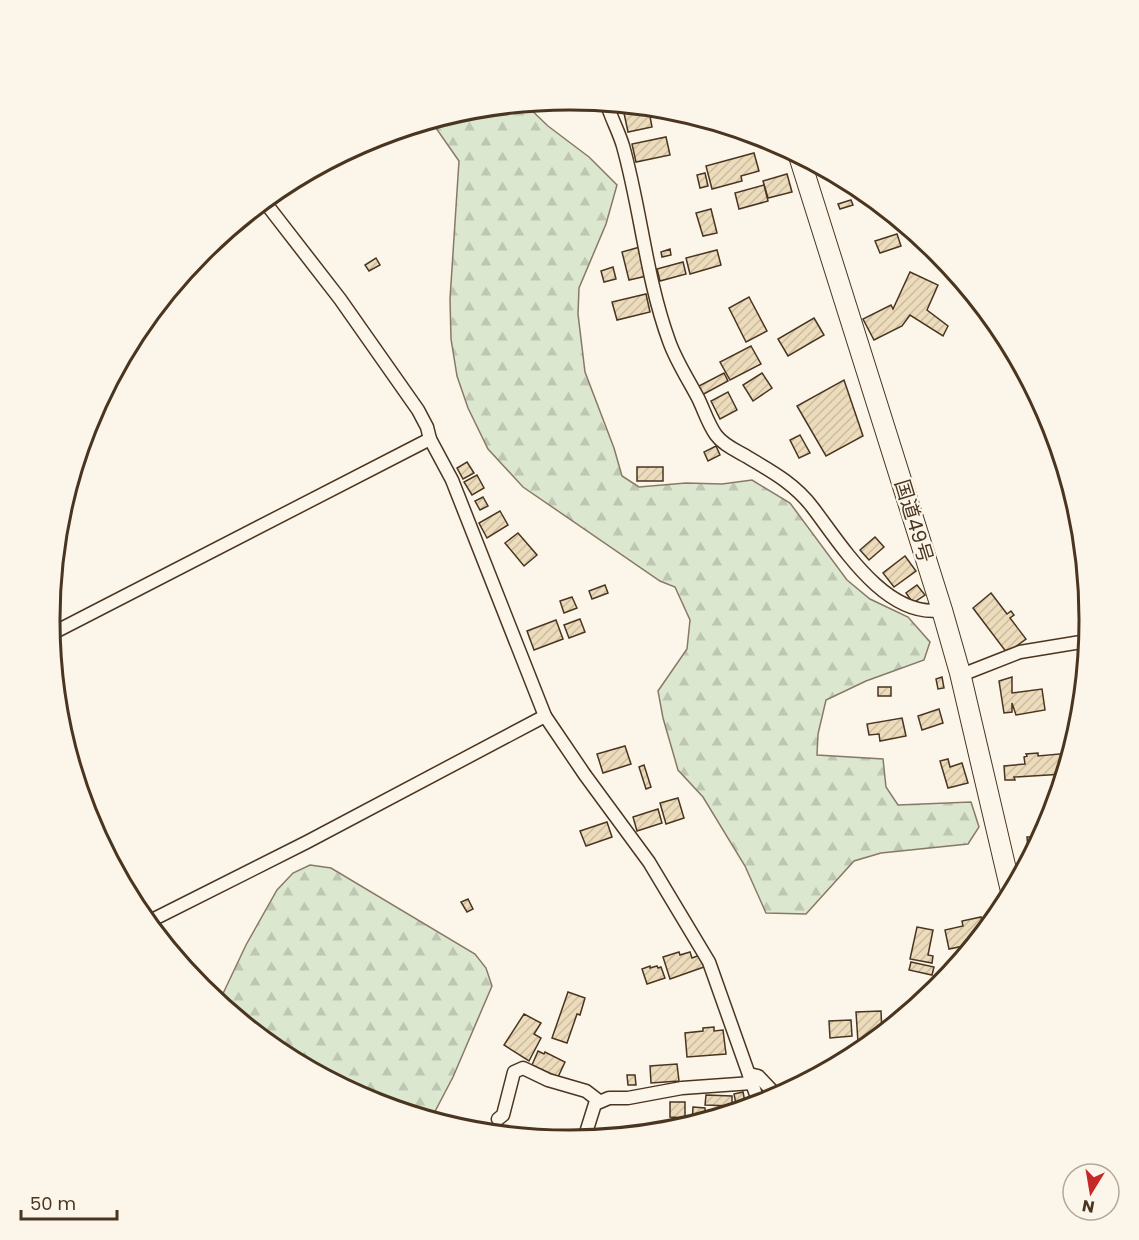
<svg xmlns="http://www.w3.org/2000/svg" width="1139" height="1240" viewBox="0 0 1139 1240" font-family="Poppins,'Noto Sans JP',sans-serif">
  <defs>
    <pattern id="forest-firs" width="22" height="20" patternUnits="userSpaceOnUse" patternTransform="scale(1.5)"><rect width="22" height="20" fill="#dce7d0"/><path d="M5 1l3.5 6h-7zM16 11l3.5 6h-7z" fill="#bec7b2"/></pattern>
    <pattern id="building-hatch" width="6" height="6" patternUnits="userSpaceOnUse" patternTransform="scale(1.5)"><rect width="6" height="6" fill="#ecdcbc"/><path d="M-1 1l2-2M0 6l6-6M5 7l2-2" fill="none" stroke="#ccbda1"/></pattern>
  </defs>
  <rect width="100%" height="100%" fill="#fbf6e9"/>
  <!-- forest -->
  <g fill="url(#forest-firs)" stroke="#887966" stroke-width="1.5">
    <polygon points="525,104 548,126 589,157 617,185 606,224 579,288 578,314 585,372 614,448 622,476 639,487 686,483 722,484 752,480 790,503 847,580 870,599 908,617 930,642 924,660 866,681 826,700 818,734 817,755 883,759 886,787 898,805 971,802 979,827 968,844 881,853 854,861 806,914 766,913 745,866 703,797 678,770 663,718 658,691 687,649 690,620 675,587 660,581 523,487 488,449 468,408 457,376 451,339 450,299 459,161 431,121 468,110"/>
    <polygon points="310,865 331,868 475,954 486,968 492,986 453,1077 431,1119 370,1100 280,1052 219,1002 246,945 277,890 293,873"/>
  </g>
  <!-- building -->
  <g fill="url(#building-hatch)" stroke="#4a3520" stroke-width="1.5">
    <polygon points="641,110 642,113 649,111 652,127 628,132 624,113"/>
    <polygon points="666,110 671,110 679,113 668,115"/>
    <polygon points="666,137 670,155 636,162 632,144"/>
    <polygon points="754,153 759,171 741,176 742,181 712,189 706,166"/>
    <polygon points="705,173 708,186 700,188 697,175"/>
    <polygon points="787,174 792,192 768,198 763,181"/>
    <polygon points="764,185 768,201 739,209 735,193"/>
    <polygon points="851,200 853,205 840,209 838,204"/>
    <polygon points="711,209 717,233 703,236 696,213"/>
    <polygon points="897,234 901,246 880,253 875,241"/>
    <polygon points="640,247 647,276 629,280 622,252"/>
    <polygon points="670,249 671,255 662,257 661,252"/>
    <polygon points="717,250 721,265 690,274 686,258"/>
    <polygon points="376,258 380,265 369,271 365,265"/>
    <polygon points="683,262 686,274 660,281 657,269"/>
    <polygon points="613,267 616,279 604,282 601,271"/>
    <polygon points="910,272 938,285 927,310 948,326 943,336 910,315 902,326 874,340 863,319 891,305 893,309"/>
    <polygon points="646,294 650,312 617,320 612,302"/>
    <polygon points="749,297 767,331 746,342 729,308"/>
    <polygon points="814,318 824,335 788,356 778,339"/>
    <polygon points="751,346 761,364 730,380 720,362"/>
    <polygon points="724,373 728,381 702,395 697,387"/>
    <polygon points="762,373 772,388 753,401 743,385"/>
    <polygon points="844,380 863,436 826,456 797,406"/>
    <polygon points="728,392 737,410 720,419 711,401"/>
    <polygon points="800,435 810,453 799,458 790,440"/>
    <polygon points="716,446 720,455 708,461 704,452"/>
    <polygon points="467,462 474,473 463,479 457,468"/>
    <rect x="637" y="467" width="26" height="14"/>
    <polygon points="477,475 484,488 472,495 464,482"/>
    <polygon points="483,497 488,506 480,510 475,501"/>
    <polygon points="500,511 508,525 487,538 479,523"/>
    <polygon points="518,533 537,555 524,566 505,543"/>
    <polygon points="875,537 884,547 869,560 860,550"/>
    <polygon points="905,556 916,571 894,587 883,573"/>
    <polygon points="605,585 608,593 592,599 589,591"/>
    <polygon points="917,585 925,595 913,603 906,593"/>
    <polygon points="991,593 1007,614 1011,611 1014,615 1010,618 1026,639 1007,653 973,608"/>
    <polygon points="572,597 577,608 564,613 560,601"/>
    <polygon points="580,619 585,632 569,638 564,625"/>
    <polygon points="556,620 563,639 534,650 527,631"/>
    <polygon points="942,677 944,688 938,689 936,679"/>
    <polygon points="1012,677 1012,693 1042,689 1045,710 1016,715 1012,703 1012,712 1004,713 999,681"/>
    <rect x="878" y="687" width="13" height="9"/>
    <polygon points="1082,691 1081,711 1077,711 1076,692"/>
    <polygon points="939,709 943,723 922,730 918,716"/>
    <polygon points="902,718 906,736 880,741 879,734 869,735 867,724"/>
    <polygon points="625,746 631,764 603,773 597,754"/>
    <polygon points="1038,753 1038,756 1070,753 1064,774 1014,777 1015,780 1005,780 1004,766 1025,764 1024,757 1027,756 1026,754"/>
    <polygon points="948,759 950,767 962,763 968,783 948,788 940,761"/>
    <polygon points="644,765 651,787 646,789 639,767"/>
    <polygon points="678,798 684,818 666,824 660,803"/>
    <polygon points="658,809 662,823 637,831 633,817"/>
    <polygon points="607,822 612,837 586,846 580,831"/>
    <polygon points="1027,837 1036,837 1036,845 1034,849 1028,849"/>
    <polygon points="468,899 473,909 467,912 461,902"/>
    <polygon points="981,917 984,930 973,944 949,949 945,930 963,926 962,921"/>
    <polygon points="917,927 933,930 928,955 933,956 932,963 910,959"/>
    <polygon points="679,952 680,955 690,952 692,958 700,955 704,967 670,979 663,957"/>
    <polygon points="911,962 934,967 932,975 909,970"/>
    <polygon points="650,966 650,968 657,966 658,968 661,967 665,978 647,984 642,969"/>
    <polygon points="568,992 585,998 580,1015 577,1014 567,1043 552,1038"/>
    <polygon points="881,1011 882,1033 872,1041 858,1042 856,1012"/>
    <polygon points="524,1014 541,1023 534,1034 541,1038 529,1061 504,1045"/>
    <polygon points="851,1020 852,1036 830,1038 829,1021"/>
    <polygon points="714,1027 714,1031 723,1030 726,1054 687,1057 685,1033 703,1031 703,1028"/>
    <polygon points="538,1051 544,1054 545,1052 565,1062 558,1077 532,1065"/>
    <polygon points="677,1064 679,1081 651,1083 650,1066"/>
    <polygon points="627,1075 635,1075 636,1085 628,1085"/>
    <polygon points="743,1092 745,1102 736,1104 734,1094"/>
    <polygon points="706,1095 732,1096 732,1106 705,1105"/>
    <polygon points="670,1102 685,1102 685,1118 670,1117"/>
    <polygon points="693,1107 705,1108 705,1120 692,1124"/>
    <polygon points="548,1133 561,1139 545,1138"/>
  </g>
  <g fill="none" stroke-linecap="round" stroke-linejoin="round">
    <!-- minor casing -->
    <g stroke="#4a3520" stroke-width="15">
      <g id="minor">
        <path d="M607,104C611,118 619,132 623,146C641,210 646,278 669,341C676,361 688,379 698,398C704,410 708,424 716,435C724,446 738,451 749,458C773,472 796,485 813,508C842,546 886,619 942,610"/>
        <polyline points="264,201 340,299 418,410 427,427 430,439 452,480 545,716 585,775 649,862 709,962 759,1103"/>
        <polyline points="51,634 430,439"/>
        <polyline points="960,673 969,672 1020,652 1087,641"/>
        <polyline points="148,922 307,842 545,716"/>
        <polyline points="749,1074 758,1076 777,1096"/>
        <polyline points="498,1119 503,1115 514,1072 523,1068 548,1080 586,1091 599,1101"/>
        <polyline points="584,1139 595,1104 609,1098 628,1098 682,1088 752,1083"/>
      </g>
    </g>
    <!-- trunk casing -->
    <g stroke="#4a3520" stroke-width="22">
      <polyline id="trunk" points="799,156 942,610 960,673 1011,891"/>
    </g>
    <!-- minor -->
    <use href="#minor" stroke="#fbf6e9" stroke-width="12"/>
    <!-- trunk -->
    <use href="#trunk" stroke="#fbf6e9" stroke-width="20"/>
  </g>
  <g text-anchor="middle" stroke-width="4.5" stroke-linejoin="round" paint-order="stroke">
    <!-- street labels -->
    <g font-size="20" fill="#4a3520" stroke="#fbf6e9">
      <text transform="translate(914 521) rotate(73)" y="7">国道49号</text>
    </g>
  </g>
  <!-- crop -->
  <path d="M0 0H1139V1240H0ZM569 110H570A509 509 0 0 1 1079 619V621A509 509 0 0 1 570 1130H569A509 509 0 0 1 60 621V619A509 509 0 0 1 569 110Z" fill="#fbf6e9" fill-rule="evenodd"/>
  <path fill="none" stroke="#4a3520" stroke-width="3" d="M569 110H570A509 509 0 0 1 1079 619V621A509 509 0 0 1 570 1130H569A509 509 0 0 1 60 621V619A509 509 0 0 1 569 110Z"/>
  <!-- north arrow -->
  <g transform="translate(1091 1192) rotate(191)"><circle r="28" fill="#fbf6e9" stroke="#b4a999" stroke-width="1.5"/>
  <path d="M0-4.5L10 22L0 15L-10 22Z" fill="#c62828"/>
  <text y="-9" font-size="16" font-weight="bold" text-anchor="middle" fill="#4a3520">N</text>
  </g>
  <!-- scale -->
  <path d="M21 1210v9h96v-9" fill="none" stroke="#4a3520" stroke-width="3"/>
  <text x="30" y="1210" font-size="18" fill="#4a3520" stroke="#fbf6e9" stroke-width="4.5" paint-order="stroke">50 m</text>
</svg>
